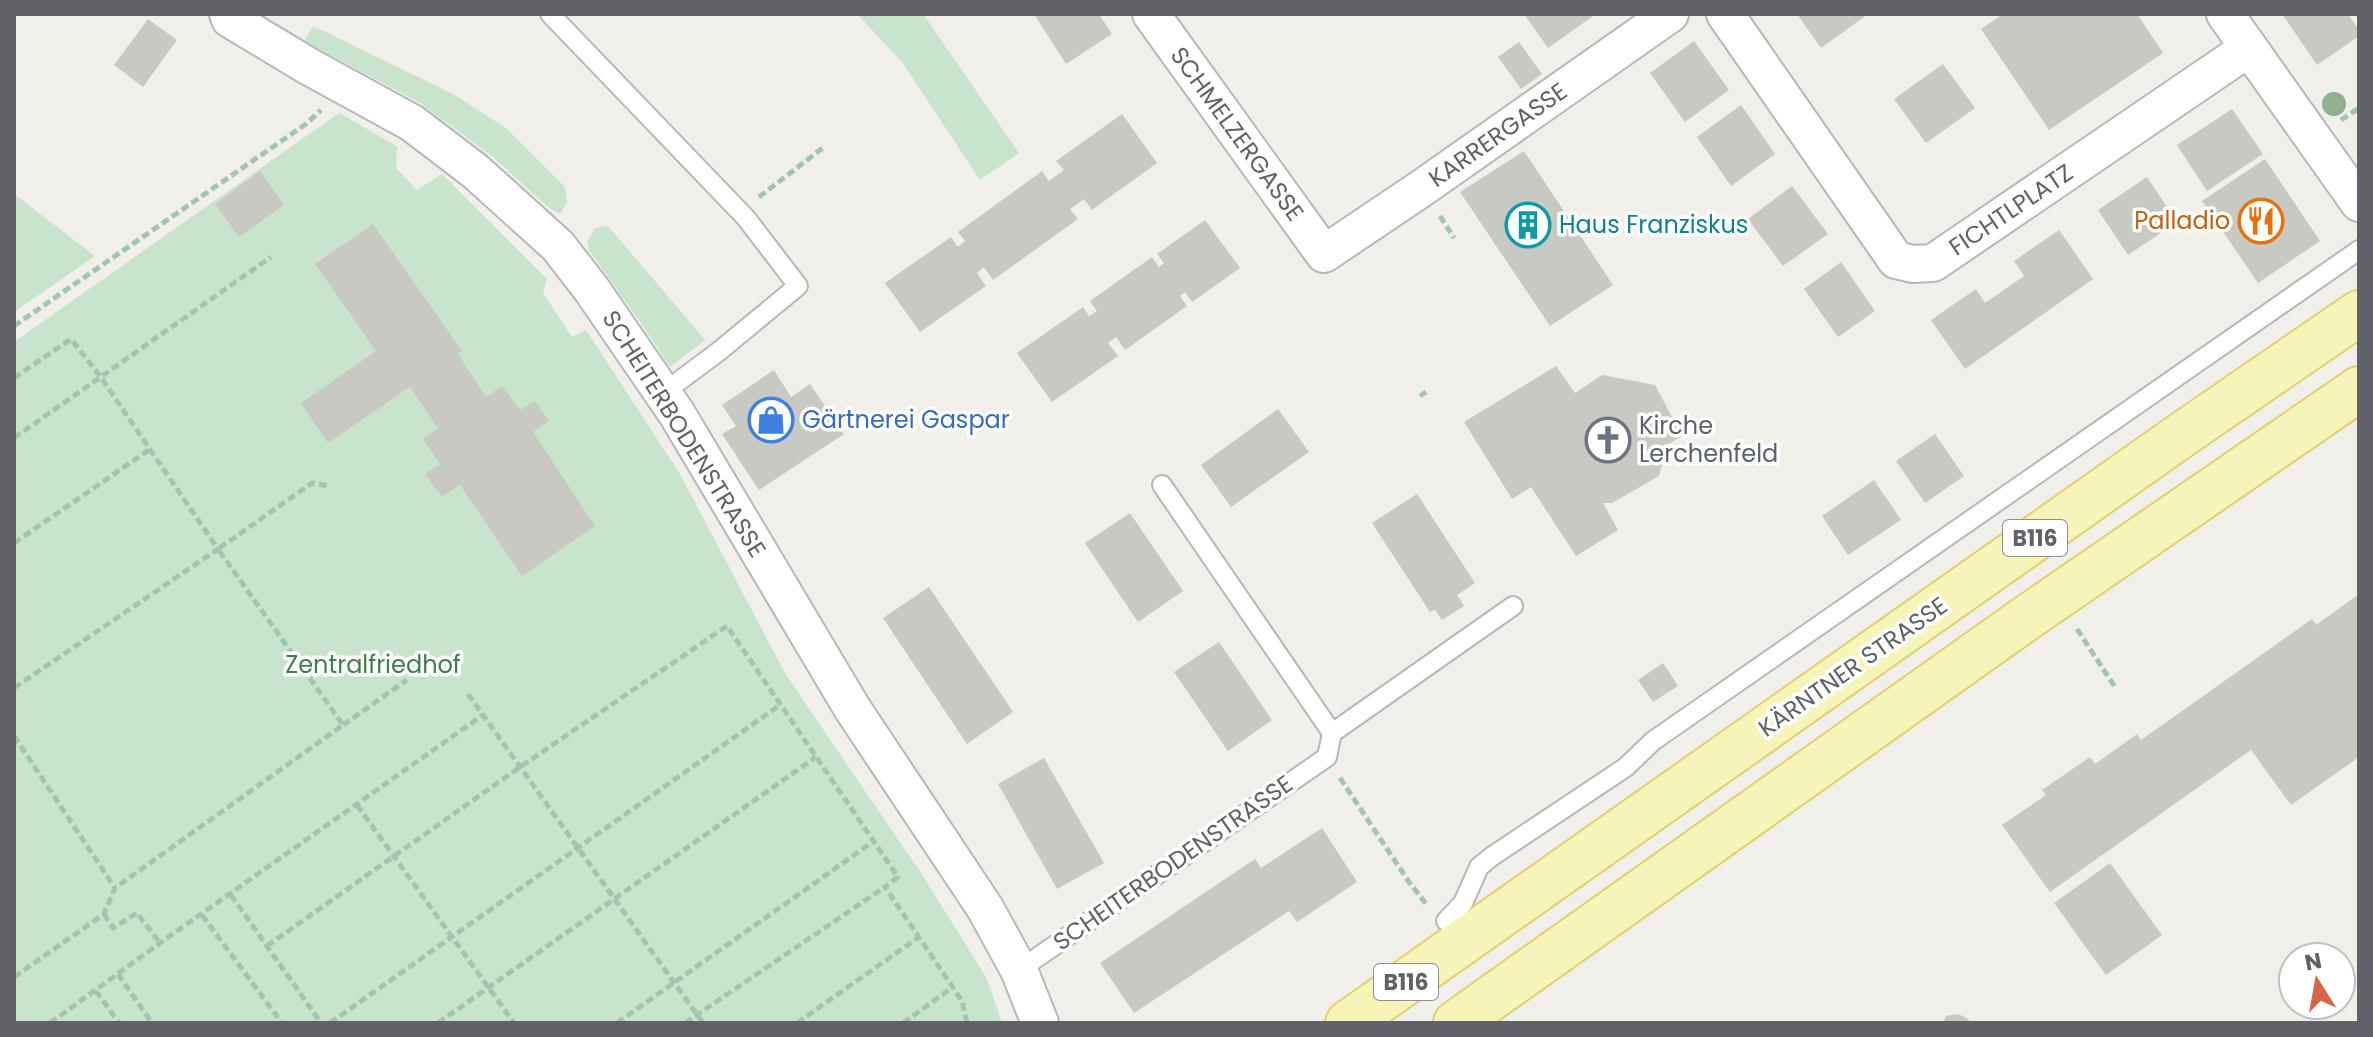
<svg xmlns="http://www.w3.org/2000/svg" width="2373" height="1037" viewBox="0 0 2373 1037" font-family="Poppins,sans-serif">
  <rect width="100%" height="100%" fill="#f0efe9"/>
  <!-- green -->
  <g fill="#c9e4cc">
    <polygon points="857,14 923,14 1019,153 980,180 902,62"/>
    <polygon points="313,26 453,94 506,128 565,187 567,202 560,214 548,207 493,157 420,103 304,41"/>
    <polygon points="339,113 397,146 396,168 417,190 442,174 547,279 543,293 572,337 586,330 680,474 786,675 921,873 986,977 1002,1023 14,1023 14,342"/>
    <polygon points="14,194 95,256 14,312"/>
    <polygon points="608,226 705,340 670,367 641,323 589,250 587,242 595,228"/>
  </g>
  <!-- building -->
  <g fill="#c9c9c3">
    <polygon points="1034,14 1099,14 1112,34 1066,64"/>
    <polygon points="1524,14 1596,14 1548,48"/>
    <polygon points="1797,14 1868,14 1821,48"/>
    <polygon points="2003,14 2137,14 2163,53 2049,130 1981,29"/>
    <polygon points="2282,14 2348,14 2359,30 2359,36 2317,65"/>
    <polygon points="148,19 177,40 143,87 114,65"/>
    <polygon points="1694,41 1729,90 1685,122 1650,73"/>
    <polygon points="1519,42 1542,74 1521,89 1498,57"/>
    <polygon points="1943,64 1975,108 1926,143 1894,99"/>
    <polygon points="1741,105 1775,154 1731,186 1697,137"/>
    <polygon points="2232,109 2263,154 2207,191 2177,145"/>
    <polygon points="1122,114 1157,163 1092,210 1084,199 1070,209 1078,219 993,280 984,267 977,273 986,286 920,332 885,283 951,237 958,247 965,241 958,232 1042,171 1049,181 1064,170 1056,161"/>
    <polygon points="1524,151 1613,285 1550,326 1460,192"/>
    <polygon points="2265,159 2320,241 2258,283 2202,201"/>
    <polygon points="260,171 284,205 239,237 215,204"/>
    <polygon points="2147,177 2177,222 2128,255 2098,210"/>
    <polygon points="1792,186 1828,234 1783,266 1748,219"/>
    <polygon points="1205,220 1240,268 1192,302 1185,292 1180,296 1187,306 1125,350 1116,337 1108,343 1118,356 1052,402 1017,353 1083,307 1089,316 1097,311 1090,301 1152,257 1159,267 1164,263 1157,254"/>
    <polygon points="373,224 462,351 458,354 486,397 502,386 520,410 535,401 549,421 533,432 595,526 522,576 460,485 442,497 425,474 440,464 423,439 438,428 410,387 328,443 301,403 376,351 315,264"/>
    <polygon points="2059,230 2093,279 1965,369 1931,320 1976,289 1985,303 2024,276 2014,261"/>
    <polygon points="1841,262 1875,311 1838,337 1804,289"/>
    <polygon points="1556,366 1575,393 1602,375 1655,385 1682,436 1667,445 1659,476 1612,503 1603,503 1618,530 1576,556 1531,487 1512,499 1464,422"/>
    <polygon points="774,370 791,397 810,384 844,434 759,490 722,434 736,426 722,405"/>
    <polygon points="1278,409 1309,452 1231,507 1201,465"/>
    <polygon points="1935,434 1964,476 1925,503 1896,461"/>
    <polygon points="1874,480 1901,520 1848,555 1822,516"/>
    <polygon points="1417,494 1475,583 1457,595 1464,606 1442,620 1435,610 1430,612 1372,523"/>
    <polygon points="1130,513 1183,591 1138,622 1085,543"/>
    <polygon points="929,587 1013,712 967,744 883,618"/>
    <polygon points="2359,594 2359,757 2291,805 2251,750 2050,892 2002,825 2046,795 2042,790 2090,757 2095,764 2137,734 2141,740 2312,619 2316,625"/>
    <polygon points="1219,642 1272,720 1228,751 1174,672"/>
    <polygon points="1663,663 1678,686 1653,702 1638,680"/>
    <polygon points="1044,758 1104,863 1057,889 998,784"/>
    <polygon points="1322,828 1357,882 1297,922 1289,911 1134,1013 1100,963 1255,859 1261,868"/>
    <polygon points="2110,863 2162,935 2106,975 2054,903"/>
    <polygon points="1958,1014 1967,1018 1971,1023 1942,1023 1946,1016"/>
  </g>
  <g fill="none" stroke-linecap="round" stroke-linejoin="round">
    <!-- service casing -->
    <g stroke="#b6b7bb" stroke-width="22">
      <g id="service">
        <polyline points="550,14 746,218 798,286 718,352 663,393"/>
        <polyline points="1332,733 1513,606"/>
        <polyline points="1446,921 1463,903 1479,867 1491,857 1626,767 1653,741 2359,250"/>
        <polyline points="1019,970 1327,757 1332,733 1162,485"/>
      </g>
    </g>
    <!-- minor casing -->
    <g stroke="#b6b7bb" stroke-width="40">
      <g id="minor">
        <polyline points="228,14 230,19 308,66 412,123 475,171 558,246 592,290 677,414 852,708 985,908 1019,970 1040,1023"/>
        <polyline points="1151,14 1324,254 1422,188 1670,14"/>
        <polyline points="1725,14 1896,260 1913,264 1933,263 2249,48"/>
        <polyline points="2225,14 2359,203"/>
      </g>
    </g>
    <!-- primary casing -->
    <g stroke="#e2d070" stroke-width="48">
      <g id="primary">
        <polyline points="1348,1023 2183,434 2359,313"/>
        <polyline points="1456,1023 2025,619 2359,389"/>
      </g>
    </g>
    <!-- path -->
    <g stroke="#a2c5b0" stroke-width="5" stroke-dasharray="8 4" stroke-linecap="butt">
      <polyline points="2341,120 2359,108"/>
      <polyline points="759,197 824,147"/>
      <polyline points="1440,216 1454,238"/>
      <polyline points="14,326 306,124 321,110"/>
      <polyline points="14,378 71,339 100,376 218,549 14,688"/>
      <polyline points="1420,396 1426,392"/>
      <polyline points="14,438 271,257"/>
      <polyline points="14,543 149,450"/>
      <polyline points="2077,629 2115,687"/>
      <polyline points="468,694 703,1023"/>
      <polyline points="343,725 407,680"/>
      <polyline points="14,736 115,888"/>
      <polyline points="1340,778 1409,882 1427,905"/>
      <polyline points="357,805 514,1023"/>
      <polyline points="231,895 321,1023"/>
      <polyline points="104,914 113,928 137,913 160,943"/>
      <polyline points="202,915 282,1023"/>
      <polyline points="267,946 520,767 727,626 898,877 885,887 962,1001 967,1023"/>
      <polyline points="118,974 152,1023"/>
      <polyline points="14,977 104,914 115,888 343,725 218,549 312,483 328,486"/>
      <polyline points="96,991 119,1023"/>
      <polyline points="50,1023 160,943 483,715"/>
      <polyline points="330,1023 780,705"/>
      <polyline points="438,1023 816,757"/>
      <polyline points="617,1023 874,841"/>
      <polyline points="685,1023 885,887"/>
      <polyline points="797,1023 919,937"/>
      <polyline points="903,1023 953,987"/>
    </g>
    <!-- service -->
    <use href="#service" stroke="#fff" stroke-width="18"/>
    <!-- minor -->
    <use href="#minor" stroke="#fff" stroke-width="36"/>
    <!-- primary -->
    <use href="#primary" stroke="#f6f4b8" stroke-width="44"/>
  </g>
  <!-- trees -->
  <circle fill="#8fb192" cx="2334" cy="104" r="12"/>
  <!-- icons -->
  <defs>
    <g id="restaurant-ring" transform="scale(2.3)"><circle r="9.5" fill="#fff" stroke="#e8710a" stroke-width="1.5"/><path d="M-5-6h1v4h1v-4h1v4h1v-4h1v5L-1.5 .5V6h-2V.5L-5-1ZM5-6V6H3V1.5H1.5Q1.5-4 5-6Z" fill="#e8710a"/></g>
    <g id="building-ring" transform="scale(2.3)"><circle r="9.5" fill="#fff" stroke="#0f9aa8" stroke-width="1.5"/><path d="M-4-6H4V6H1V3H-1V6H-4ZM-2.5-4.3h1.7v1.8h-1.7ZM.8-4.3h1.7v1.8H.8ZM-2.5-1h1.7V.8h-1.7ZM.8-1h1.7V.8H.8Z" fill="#0f9aa8"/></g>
    <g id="shop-ring" transform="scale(2.3)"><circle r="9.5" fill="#fff" stroke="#3f7fe0" stroke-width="1.5"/><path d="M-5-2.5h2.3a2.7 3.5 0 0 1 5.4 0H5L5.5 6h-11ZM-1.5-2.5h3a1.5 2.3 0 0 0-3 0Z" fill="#3f7fe0"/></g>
    <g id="church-ring" transform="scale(2.3)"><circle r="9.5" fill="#fff" stroke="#6b7280" stroke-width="1.5"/><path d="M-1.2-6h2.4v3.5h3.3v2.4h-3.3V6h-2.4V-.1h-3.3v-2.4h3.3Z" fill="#6b7280"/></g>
  </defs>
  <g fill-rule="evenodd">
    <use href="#restaurant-ring" x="2261" y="221"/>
    <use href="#building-ring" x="1528" y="225"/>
    <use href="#shop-ring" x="771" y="420"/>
    <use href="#church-ring" x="1608" y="440"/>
  </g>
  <g text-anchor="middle" stroke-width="7" stroke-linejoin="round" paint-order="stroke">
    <!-- shield labels -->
    <g fill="#fff" stroke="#909195" stroke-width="2">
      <rect x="2003" y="520" width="64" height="36" rx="6"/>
      <rect x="1374" y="964" width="64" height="36" rx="6"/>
    </g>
    <g font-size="22" font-weight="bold" fill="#606267">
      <text x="2035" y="546">B116</text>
      <text x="1406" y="990">B116</text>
    </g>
    <!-- street labels -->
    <g font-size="24" fill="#606267" stroke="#fff">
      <text transform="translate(1237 134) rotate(54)" y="8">SCHMELZERGASSE</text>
      <text transform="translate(1498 135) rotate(-35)" y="8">KARRERGASSE</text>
      <text transform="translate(2011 210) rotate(-34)" y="8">FICHTLPLATZ</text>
      <text transform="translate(684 434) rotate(58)" y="8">SCHEITERBODENSTRASSE</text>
      <text transform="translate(1853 667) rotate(-35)" y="8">KÄRNTNER STRASSE</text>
      <text transform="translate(1173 863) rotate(-35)" y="8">SCHEITERBODENSTRASSE</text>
    </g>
    <!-- food labels -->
    <g font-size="24" fill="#c56008" stroke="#fff" text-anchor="end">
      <text x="2230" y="229">Palladio</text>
    </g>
    <!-- culture labels -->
    <g font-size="24" fill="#0d838f" stroke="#fff" text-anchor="start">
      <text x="1559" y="233">Haus Franziskus</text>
    </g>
    <!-- shop labels -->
    <g font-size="24" fill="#366cbe" stroke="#fff" text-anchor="start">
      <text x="802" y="428">Gärtnerei Gaspar</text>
    </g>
    <!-- worship labels -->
    <g font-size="24" fill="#5b616d" stroke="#fff" text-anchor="start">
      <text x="1639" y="434">Kirche<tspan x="1639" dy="28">Lerchenfeld</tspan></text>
    </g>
    <!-- park labels -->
    <g font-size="24" fill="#3f7f4a" stroke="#fff">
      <text x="373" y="673">Zentralfriedhof</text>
    </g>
  </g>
  <!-- border -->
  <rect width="2373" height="1037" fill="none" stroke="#606267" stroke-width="32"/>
  <!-- north arrow -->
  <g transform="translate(2317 981) rotate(349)"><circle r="38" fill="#ffffff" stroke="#bfc0c2" stroke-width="2"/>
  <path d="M0-6L14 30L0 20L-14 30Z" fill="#d66549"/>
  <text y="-12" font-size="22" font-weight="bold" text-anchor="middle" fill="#606267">N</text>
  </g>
</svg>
